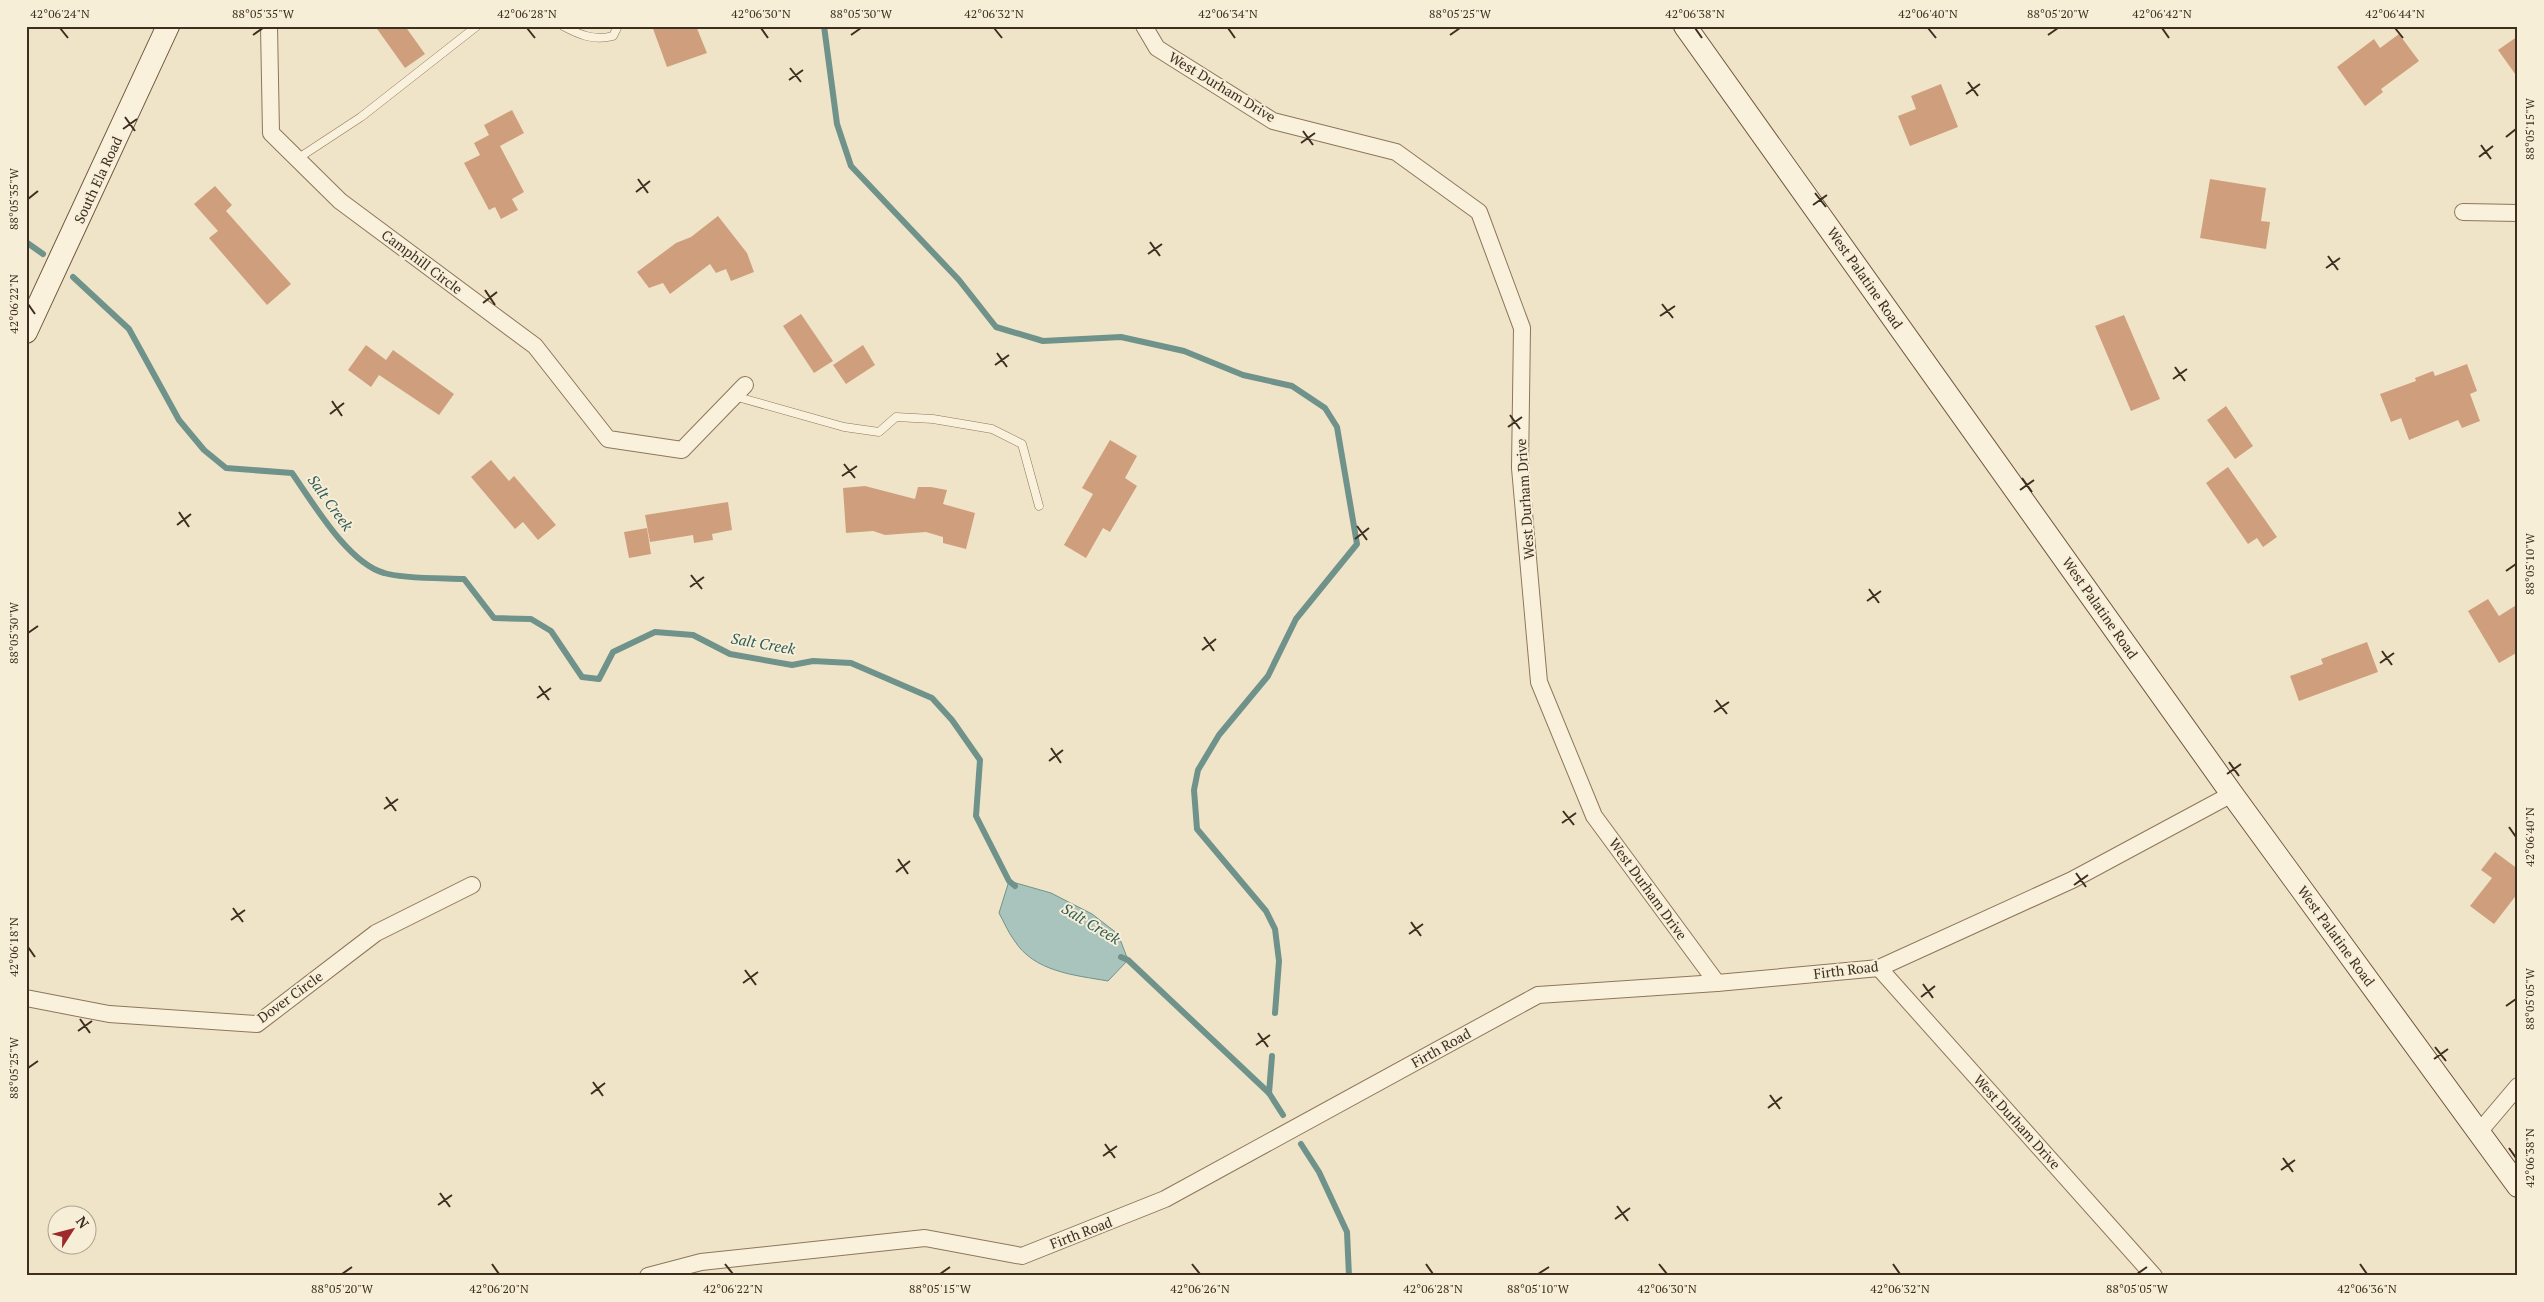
<svg xmlns="http://www.w3.org/2000/svg" width="2544" height="1302" viewBox="0 0 2544 1302" font-family="'PT Serif',serif">
  <rect width="100%" height="100%" fill="#f0e4c8"/>
  <!-- water -->
  <path fill="#a9c4bc" stroke="#6f938a" d="M1009,881L1051,893L1092,914L1118,934L1128,960L1108,981C1074,975 1034,972 1014,940C1008,932 1004,922 999,913Z"/>
  <g fill="none" stroke-linecap="round" stroke-linejoin="round">
    <!-- stream -->
    <g stroke="#6f938a" stroke-width="6">
      <polyline points="824,26 837,124 851,166 959,280 996,327 1043,341 1121,337 1184,351 1243,375 1292,386 1325,408 1337,427 1357,544 1296,619 1268,676 1219,735 1198,770 1194,790 1197,829 1266,911 1275,929 1279,961 1275,1013"/>
      <polyline points="26,242 43,254"/>
      <path d="M73,277L129,329L179,420L204,450L226,468L292,473C313,503 348,563 384,573C403,579 443,578 464,579L494,618L531,619L551,631L582,677L599,679L613,652L655,632L693,635L730,654L792,665L813,661L851,663L932,698L952,720L980,760L976,816L1009,881L1015,886"/>
      <polyline points="1121,957 1128,960 1269,1093 1283,1115"/>
      <polyline points="1269,1093 1272,1056"/>
      <polyline points="1301,1144 1319,1172 1347,1232 1349,1276"/>
    </g>
  </g>
  <!-- building -->
  <g fill="#cf9f7d">
    <polygon points="375,26 405,26 425,54 405,68"/>
    <polygon points="652,26 696,26 707,53 667,67"/>
    <polygon points="2399,34 2419,61 2381,89 2383,92 2365,106 2337,67 2374,39 2380,48"/>
    <polygon points="2518,36 2518,78 2498,50"/>
    <polygon points="1941,84 1958,127 1910,146 1898,116 1916,109 1911,96"/>
    <polygon points="512,110 524,133 500,146 524,192 512,199 518,210 501,219 495,207 489,210 464,163 480,155 474,143 489,135 484,125"/>
    <polygon points="2210,179 2266,188 2261,221 2270,222 2266,249 2200,238"/>
    <polygon points="215,186 232,205 226,211 291,284 267,305 209,238 218,231 194,204"/>
    <polygon points="718,216 747,253 754,272 731,281 726,269 716,273 710,264 670,294 663,283 649,288 637,272 676,243 691,237"/>
    <polygon points="801,314 833,361 814,373 783,326"/>
    <polygon points="2124,315 2160,399 2131,411 2095,326"/>
    <polygon points="366,345 386,360 393,350 454,394 439,415 379,375 371,387 348,370"/>
    <polygon points="863,345 875,365 846,384 833,365"/>
    <polygon points="2467,364 2477,391 2470,394 2480,421 2462,428 2458,420 2409,440 2401,418 2391,422 2380,394 2416,381 2415,378 2433,371 2435,376"/>
    <polygon points="2226,406 2253,446 2235,459 2207,420"/>
    <polygon points="1110,440 1137,456 1125,478 1137,486 1110,532 1103,528 1086,558 1064,545 1093,494 1082,488"/>
    <polygon points="491,460 509,481 514,476 556,525 538,540 523,522 515,529 471,477"/>
    <polygon points="2228,467 2277,537 2263,547 2257,538 2248,544 2206,483"/>
    <polygon points="865,486 915,499 918,487 931,487 947,490 943,504 975,513 966,549 943,543 943,537 926,532 885,535 873,531 846,533 843,488"/>
    <polygon points="728,502 732,530 712,534 713,540 694,543 693,535 650,542 645,515"/>
    <polygon points="647,528 651,554 629,558 624,532"/>
    <polygon points="2488,599 2499,616 2518,604 2518,652 2499,663 2468,611"/>
    <polygon points="2367,642 2378,672 2299,701 2290,676 2323,664 2321,659"/>
    <polygon points="2495,852 2518,869 2518,893 2494,924 2470,906 2492,878 2481,870"/>
  </g>
  <g fill="none" stroke-linecap="round" stroke-linejoin="round">
    <!-- service casing -->
    <g stroke="#8d765c" stroke-width="9">
      <g id="service">
        <path d="M563,26C580,35 594,41 613,36L618,26"/>
        <polyline points="297,159 361,117 477,26"/>
        <polyline points="734,396 844,427 879,432 896,417 933,419 992,429 1022,444 1039,506"/>
      </g>
    </g>
    <!-- minor casing -->
    <g stroke="#8d765c" stroke-width="18">
      <g id="minor">
        <polyline points="269,26 271,133 340,201 535,346 608,439 682,450 745,385"/>
        <polyline points="1144,26 1157,48 1273,121 1396,152 1479,212 1522,328 1520,468 1539,682 1594,816 1717,983"/>
        <polyline points="2463,212 2518,213"/>
        <polyline points="1879,968 2154,1276"/>
        <polyline points="26,998 109,1014 257,1024 376,933 472,885"/>
        <polyline points="2479,1132 2518,1086"/>
        <polyline points="648,1276 701,1262 925,1238 1022,1256 1165,1199 1538,995 1717,983 1879,968 2072,880 2232,794"/>
      </g>
    </g>
    <!-- secondary casing -->
    <g stroke="#6f573f" stroke-width="24">
      <g id="secondary">
        <polyline points="1685,26 2232,794 2518,1186"/>
        <polyline points="26,332 168,26"/>
      </g>
    </g>
    <!-- service -->
    <use href="#service" stroke="#faf1dc" stroke-width="8"/>
    <!-- minor -->
    <use href="#minor" stroke="#faf1dc" stroke-width="16"/>
    <!-- secondary -->
    <use href="#secondary" stroke="#faf1dc" stroke-width="22"/>
  </g>
  <!-- ticks -->
  <path fill="none" stroke="#3d2e20" stroke-width="2" d="M60,28L68,38M527,28L535,38M761,28L768,38M994,28L1002,38M1228,28L1235,38M1695,28L1702,38M1928,28L1936,38M2162,28L2169,38M2395,28L2403,38M253,35L263,28M851,35L861,28M1450,35L1460,28M2048,35L2058,28M790,68L801,82M789,80L803,70M1968,82L1978,96M1966,94L1980,84M125,117L135,131M123,129L137,119M1303,131L1313,145M2506,137L2516,129M1301,143L1315,133M2481,145L2491,159M2479,157L2493,146M638,179L648,193M636,192L650,181M1815,193L1826,207M28,199L38,191M1813,205L1827,195M1150,242L1160,256M1148,254L1162,244M2328,256L2338,270M2326,268L2340,258M485,290L495,305M483,303L497,292M28,304L35,314M1662,304L1673,318M1660,316L1675,306M997,353L1007,367M995,365L1009,355M2175,367L2185,381M2173,379L2187,369M332,401L342,416M330,414L344,403M1510,415L1520,429M1508,427L1522,417M844,464L855,478M842,476L857,466M2022,478L2032,492M2020,490L2034,480M179,512L189,527M177,525L191,514M1357,526L1367,540M1355,539L1369,528M2506,571L2516,564M691,575L702,589M690,587L704,577M1869,589L1879,603M1867,601L1881,591M28,633L38,626M1204,637L1214,651M1202,650L1216,639M2382,651L2392,665M2380,663L2394,653M539,686L549,700M537,698L551,688M1716,700L1727,714M1714,712L1729,702M1051,748L1061,763M1049,761L1063,750M2229,762L2239,776M2227,774L2241,764M386,797L396,811M384,809L398,799M1563,811L1574,825M1562,823L1576,813M2509,827L2516,837M898,859L908,874M896,872L910,861M2076,873L2086,887M2074,885L2088,875M233,908L243,922M231,920L245,910M1411,922L1421,936M1409,934L1423,924M28,947L35,957M745,970L756,985M743,983L758,972M1923,984L1933,998M1921,997L1935,986M2506,1006L2516,999M80,1019L90,1033M78,1031L92,1021M1258,1033L1268,1047M1256,1045L1270,1035M2435,1047L2446,1061M2434,1059L2448,1049M28,1068L38,1061M593,1082L603,1096M591,1094L605,1083M1770,1095L1780,1109M1768,1108L1782,1097M1105,1144L1115,1158M2509,1148L2516,1158M1103,1156L1117,1146M2283,1158L2293,1172M2281,1170L2295,1160M440,1193L450,1207M438,1205L452,1195M1617,1206L1628,1221M1615,1219L1630,1208M492,1264L499,1274M725,1264L733,1274M1192,1264L1200,1274M1426,1264L1433,1274M1659,1264L1667,1274M1893,1264L1900,1274M2360,1264L2367,1274M342,1274L352,1267M940,1274L950,1267M1538,1274L1549,1267M2137,1274L2147,1267"/>
  <g text-anchor="middle" stroke-width="4" stroke-linejoin="round" paint-order="stroke">
    <!-- street labels -->
    <g font-size="14" fill="#3d2e20" stroke="#f7eed8">
      <text transform="translate(1222 87) rotate(31)" y="5">West Durham Drive</text>
      <text transform="translate(98 180) rotate(-65)" y="5">South Ela Road</text>
      <text transform="translate(422 262) rotate(37)" y="5">Camphill Circle</text>
      <text transform="translate(1865 278) rotate(55)" y="5">West Palatine Road</text>
      <text transform="translate(1525 499) rotate(-94)" y="5">West Durham Drive</text>
      <text transform="translate(2100 608) rotate(55)" y="5">West Palatine Road</text>
      <text transform="translate(1648 889) rotate(54)" y="5">West Durham Drive</text>
      <text transform="translate(2336 936) rotate(54)" y="5">West Palatine Road</text>
      <text transform="translate(1846 970) rotate(-7)" y="5">Firth Road</text>
      <text transform="translate(290 997) rotate(-36)" y="5">Dover Circle</text>
      <text transform="translate(1441 1048) rotate(-29)" y="5">Firth Road</text>
      <text transform="translate(2017 1122) rotate(48)" y="5">West Durham Drive</text>
      <text transform="translate(1081 1233) rotate(-21)" y="5">Firth Road</text>
    </g>
    <!-- water labels -->
    <g font-size="15" font-style="italic" fill="#2f5d5a" stroke="#f7eed8">
      <text transform="translate(330 503) rotate(54)" y="5">Salt Creek</text>
      <text transform="translate(763 644) rotate(10)" y="5">Salt Creek</text>
      <text transform="translate(1091 924) rotate(31)" y="5">Salt Creek</text>
    </g>
  </g>
  <!-- border -->
  <rect width="2544" height="1302" fill="none" stroke="#f7eed8" stroke-width="55"/>
  <!-- north arrow -->
  <g transform="translate(72 1230) rotate(54)"><circle r="24" fill="#f7eed8" stroke="#ada18e"/>
  <path d="M0-4L9 19L0 12L-9 19Z" fill="#9e2a2b"/>
  <text y="-8" font-size="14" font-weight="bold" text-anchor="middle" fill="#3d2e20">N</text>
  </g>
  <rect x="28" y="28" width="2488" height="1246" fill="none" stroke="#3d2e20" stroke-width="2"/>
  <g font-size="12" text-anchor="middle" fill="#3d2e20">
    <text x="60" y="18">42°06'24"N</text>
    <text x="263" y="18">88°05'35"W</text>
    <text x="527" y="18">42°06'28"N</text>
    <text x="761" y="18">42°06'30"N</text>
    <text x="861" y="18">88°05'30"W</text>
    <text x="994" y="18">42°06'32"N</text>
    <text x="1228" y="18">42°06'34"N</text>
    <text x="1460" y="18">88°05'25"W</text>
    <text x="1695" y="18">42°06'38"N</text>
    <text x="1928" y="18">42°06'40"N</text>
    <text x="2058" y="18">88°05'20"W</text>
    <text x="2162" y="18">42°06'42"N</text>
    <text x="2395" y="18">42°06'44"N</text>
    <text transform="translate(2530 129) rotate(-90)" y="4">88°05'15"W</text>
    <text transform="translate(14 199) rotate(-90)" y="4">88°05'35"W</text>
    <text transform="translate(14 304) rotate(-90)" y="4">42°06'22"N</text>
    <text transform="translate(2530 564) rotate(-90)" y="4">88°05'10"W</text>
    <text transform="translate(14 633) rotate(-90)" y="4">88°05'30"W</text>
    <text transform="translate(2530 837) rotate(-90)" y="4">42°06'40"N</text>
    <text transform="translate(14 947) rotate(-90)" y="4">42°06'18"N</text>
    <text transform="translate(2530 999) rotate(-90)" y="4">88°05'05"W</text>
    <text transform="translate(14 1068) rotate(-90)" y="4">88°05'25"W</text>
    <text transform="translate(2530 1158) rotate(-90)" y="4">42°06'38"N</text>
    <text x="342" y="1293">88°05'20"W</text>
    <text x="499" y="1293">42°06'20"N</text>
    <text x="733" y="1293">42°06'22"N</text>
    <text x="940" y="1293">88°05'15"W</text>
    <text x="1200" y="1293">42°06'26"N</text>
    <text x="1433" y="1293">42°06'28"N</text>
    <text x="1538" y="1293">88°05'10"W</text>
    <text x="1667" y="1293">42°06'30"N</text>
    <text x="1900" y="1293">42°06'32"N</text>
    <text x="2137" y="1293">88°05'05"W</text>
    <text x="2367" y="1293">42°06'36"N</text>
  </g>
</svg>
